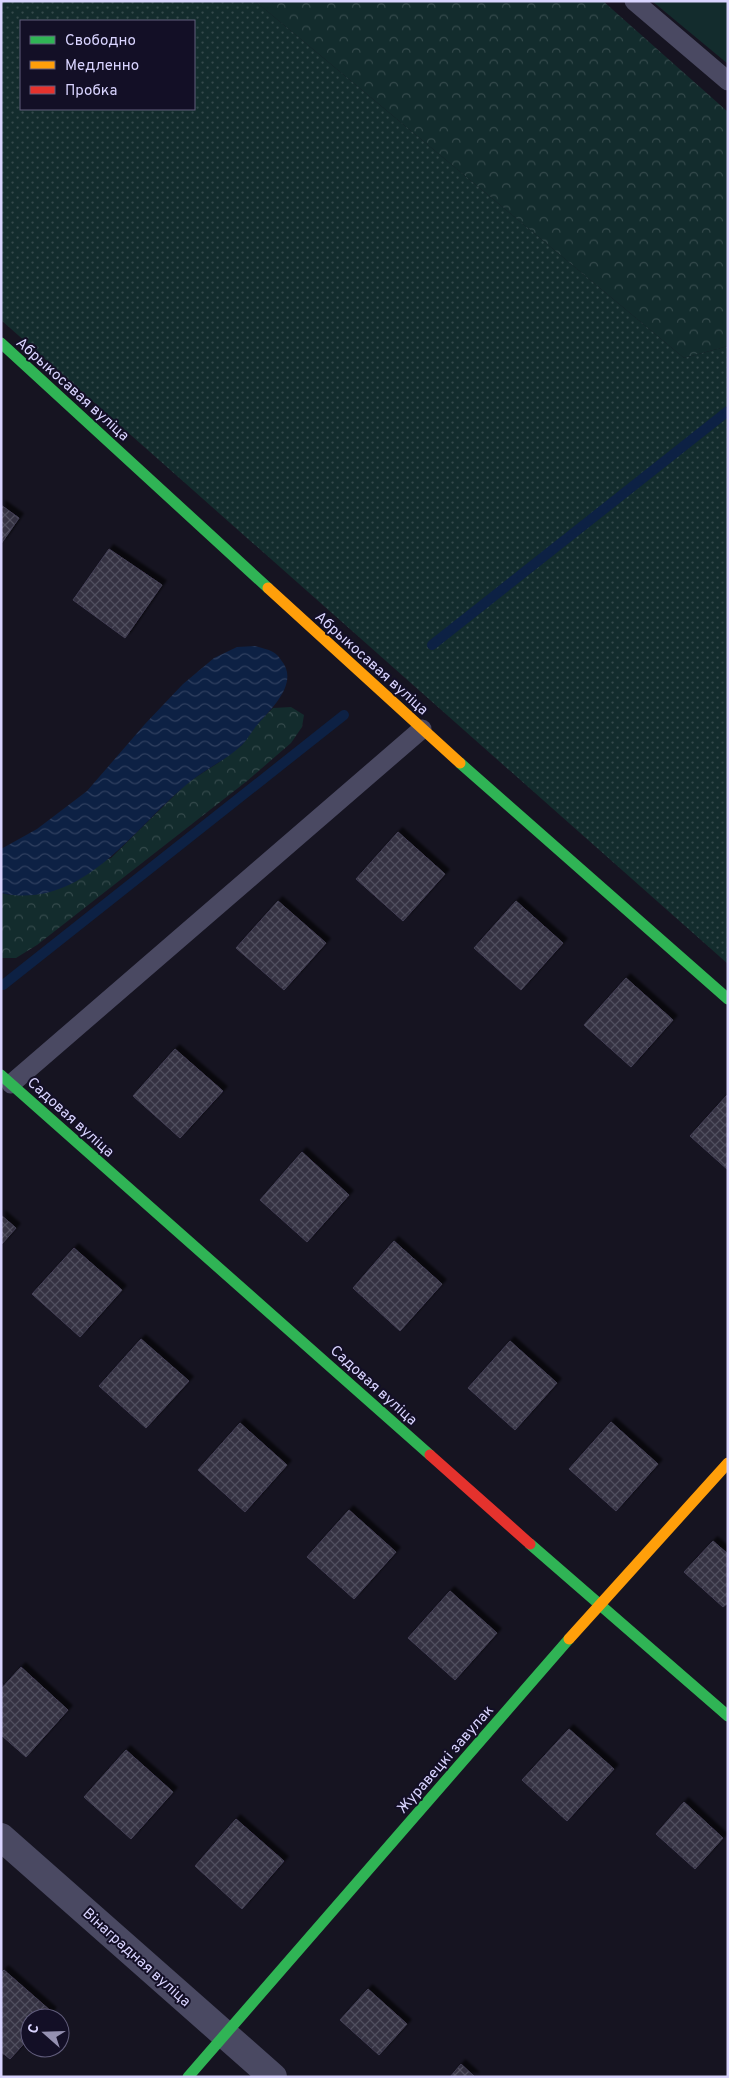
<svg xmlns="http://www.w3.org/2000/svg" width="729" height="2078" viewBox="0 0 729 2078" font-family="Overpass,sans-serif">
  <defs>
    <pattern id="forest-crowns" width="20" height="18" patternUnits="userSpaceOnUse" patternTransform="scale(1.25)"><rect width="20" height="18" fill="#132c2d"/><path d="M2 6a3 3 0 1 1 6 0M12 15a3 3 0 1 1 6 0" fill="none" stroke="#354a4c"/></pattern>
    <pattern id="park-dots" width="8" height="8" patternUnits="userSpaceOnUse" patternTransform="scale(1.25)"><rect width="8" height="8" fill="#132c2d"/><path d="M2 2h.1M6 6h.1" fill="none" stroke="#354a4c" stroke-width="1.8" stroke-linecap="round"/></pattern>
    <pattern id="water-waves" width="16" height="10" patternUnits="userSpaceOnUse" patternTransform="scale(1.25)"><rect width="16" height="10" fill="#0d2144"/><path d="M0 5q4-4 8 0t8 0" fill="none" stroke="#304060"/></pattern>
    <pattern id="building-cross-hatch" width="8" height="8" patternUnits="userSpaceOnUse" patternTransform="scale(1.25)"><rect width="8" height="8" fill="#343243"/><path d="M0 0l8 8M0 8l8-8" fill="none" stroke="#514f5f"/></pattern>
    <filter id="shadow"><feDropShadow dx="4.5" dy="-4.5" stdDeviation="1" flood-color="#0009"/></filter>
  </defs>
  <rect width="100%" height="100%" fill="#161421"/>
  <!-- grass -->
  <polygon fill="#132c2d" points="652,1 728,1 728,64"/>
  <!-- forest -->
  <g fill="url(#forest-crowns)">
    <polygon points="255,1 603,1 728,112 728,346 684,358"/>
    <polygon points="291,707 304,715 302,727 291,743 247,781 37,945 16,958 1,958 1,893 10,895 111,858 187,783 218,763 242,745 256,725 273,708"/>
  </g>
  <!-- park -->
  <path fill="url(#park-dots)" fill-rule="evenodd" d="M1,1H255L684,358L728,346V964L1,320ZM21,21H194V109H21Z"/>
  <!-- water -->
  <path fill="url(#water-waves)" d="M255,646C261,648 268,649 273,652C277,654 279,657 281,660C300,682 272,708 258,724C252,730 248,739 242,745C225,761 203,770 186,785C132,830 82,911 1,893V849L37,829L87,791L145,724L183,684L214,658L237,647Z"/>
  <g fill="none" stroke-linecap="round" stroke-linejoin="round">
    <!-- stream -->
    <g stroke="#0d2144" stroke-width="10">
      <polyline points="432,645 728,411"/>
      <polyline points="3,985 344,715"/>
    </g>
  </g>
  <!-- building -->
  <g fill="url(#building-cross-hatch)" stroke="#433f54" filter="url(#shadow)">
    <polygon points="1,505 19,518 1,544"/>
    <polygon points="109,549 162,585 125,638 73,600"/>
    <polygon points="398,832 445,874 403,921 356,879"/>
    <polygon points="278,901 326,943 284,990 236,948"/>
    <polygon points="516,901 563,943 521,990 474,948"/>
    <polygon points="626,978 673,1020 631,1067 584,1025"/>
    <polygon points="175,1049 223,1091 180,1138 133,1096"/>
    <polygon points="728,1094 728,1170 690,1136"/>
    <polygon points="302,1152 349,1195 307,1242 260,1200"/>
    <polygon points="1,1215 16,1228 1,1245"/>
    <polygon points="394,1241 442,1284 400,1331 353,1288"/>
    <polygon points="74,1248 122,1290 80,1337 32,1294"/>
    <polygon points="141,1339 189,1381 146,1428 99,1386"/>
    <polygon points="510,1341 557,1383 515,1430 468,1388"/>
    <polygon points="611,1422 658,1464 616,1511 569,1469"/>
    <polygon points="240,1423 287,1465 245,1512 198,1470"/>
    <polygon points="349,1510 396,1552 354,1599 307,1557"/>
    <polygon points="713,1541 728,1554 728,1603 723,1607 684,1572"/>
    <polygon points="450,1591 497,1633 455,1680 408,1638"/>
    <polygon points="21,1667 68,1710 26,1757 1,1735 1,1689"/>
    <polygon points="569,1729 614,1769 567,1821 522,1780"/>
    <polygon points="126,1750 173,1792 131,1839 84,1797"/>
    <polygon points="684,1802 723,1838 695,1869 656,1834"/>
    <polygon points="236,1819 284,1861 242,1909 195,1866"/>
    <polygon points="4,1970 52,2012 47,2018 30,2018 30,2037 10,2059 1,2052 1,1973"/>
    <polygon points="368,1989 407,2024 379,2055 340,2020"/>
    <polygon points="461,2064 475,2077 450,2077"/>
  </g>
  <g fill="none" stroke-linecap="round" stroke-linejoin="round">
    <!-- lane -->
    <g stroke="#4a4962" stroke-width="19">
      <polyline points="634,1 728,81"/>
      <polyline points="11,1084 422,729"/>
    </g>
    <!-- street -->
    <polyline stroke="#4a4962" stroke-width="28" points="1,1837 273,2077"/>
    <!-- fast -->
    <g stroke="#30b455" stroke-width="11">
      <polyline points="1,343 268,588"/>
      <polyline points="460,763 728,999"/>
      <polyline points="1,1075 430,1455"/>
      <polyline points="530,1544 728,1716"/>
      <polyline points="188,2077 569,1639"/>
    </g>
    <!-- slow -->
    <g stroke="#ff9f0a" stroke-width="11">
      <polyline points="268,588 460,763"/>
      <polyline points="569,1639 728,1463"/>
    </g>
    <!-- jam -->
    <polyline stroke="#e5322d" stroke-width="11" points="430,1455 530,1544"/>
  </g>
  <g text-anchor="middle" stroke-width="4" stroke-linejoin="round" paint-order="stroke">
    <!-- street labels -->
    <g font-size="15" fill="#d9d4ff" stroke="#130f26">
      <text transform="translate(73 389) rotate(42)" y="5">Абрыкосавая вуліца</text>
      <text transform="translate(372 663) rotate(42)" y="5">Абрыкосавая вуліца</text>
      <text transform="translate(71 1117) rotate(42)" y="5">Садовая вуліца</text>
      <text transform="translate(374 1385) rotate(42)" y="5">Садовая вуліца</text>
      <text transform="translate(445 1759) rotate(-49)" y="5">Журавецкі завулак</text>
      <text transform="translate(137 1957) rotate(42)" y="5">Вінаградная вуліца</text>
    </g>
  </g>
  <!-- border -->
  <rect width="729" height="2078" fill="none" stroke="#d9d4ff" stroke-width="5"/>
  <!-- legend -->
  <rect x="20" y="20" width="175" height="90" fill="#130f26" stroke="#625e7d"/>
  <rect x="30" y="36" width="25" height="8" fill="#30b455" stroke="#625e7d"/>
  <text x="65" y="45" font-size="15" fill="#d9d4ff">Свободно</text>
  <rect x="30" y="61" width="25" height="8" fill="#ff9f0a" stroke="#625e7d"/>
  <text x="65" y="70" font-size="15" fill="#d9d4ff">Медленно</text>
  <rect x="30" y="86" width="25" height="8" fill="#e5322d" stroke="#625e7d"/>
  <text x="65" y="95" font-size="15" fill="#d9d4ff">Пробка</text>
  <!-- north arrow -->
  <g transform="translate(45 2033) rotate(290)"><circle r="24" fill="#130f26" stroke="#625e7d"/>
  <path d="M0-4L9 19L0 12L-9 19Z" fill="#9591b1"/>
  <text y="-8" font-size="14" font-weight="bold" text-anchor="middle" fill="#d9d4ff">С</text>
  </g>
</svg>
